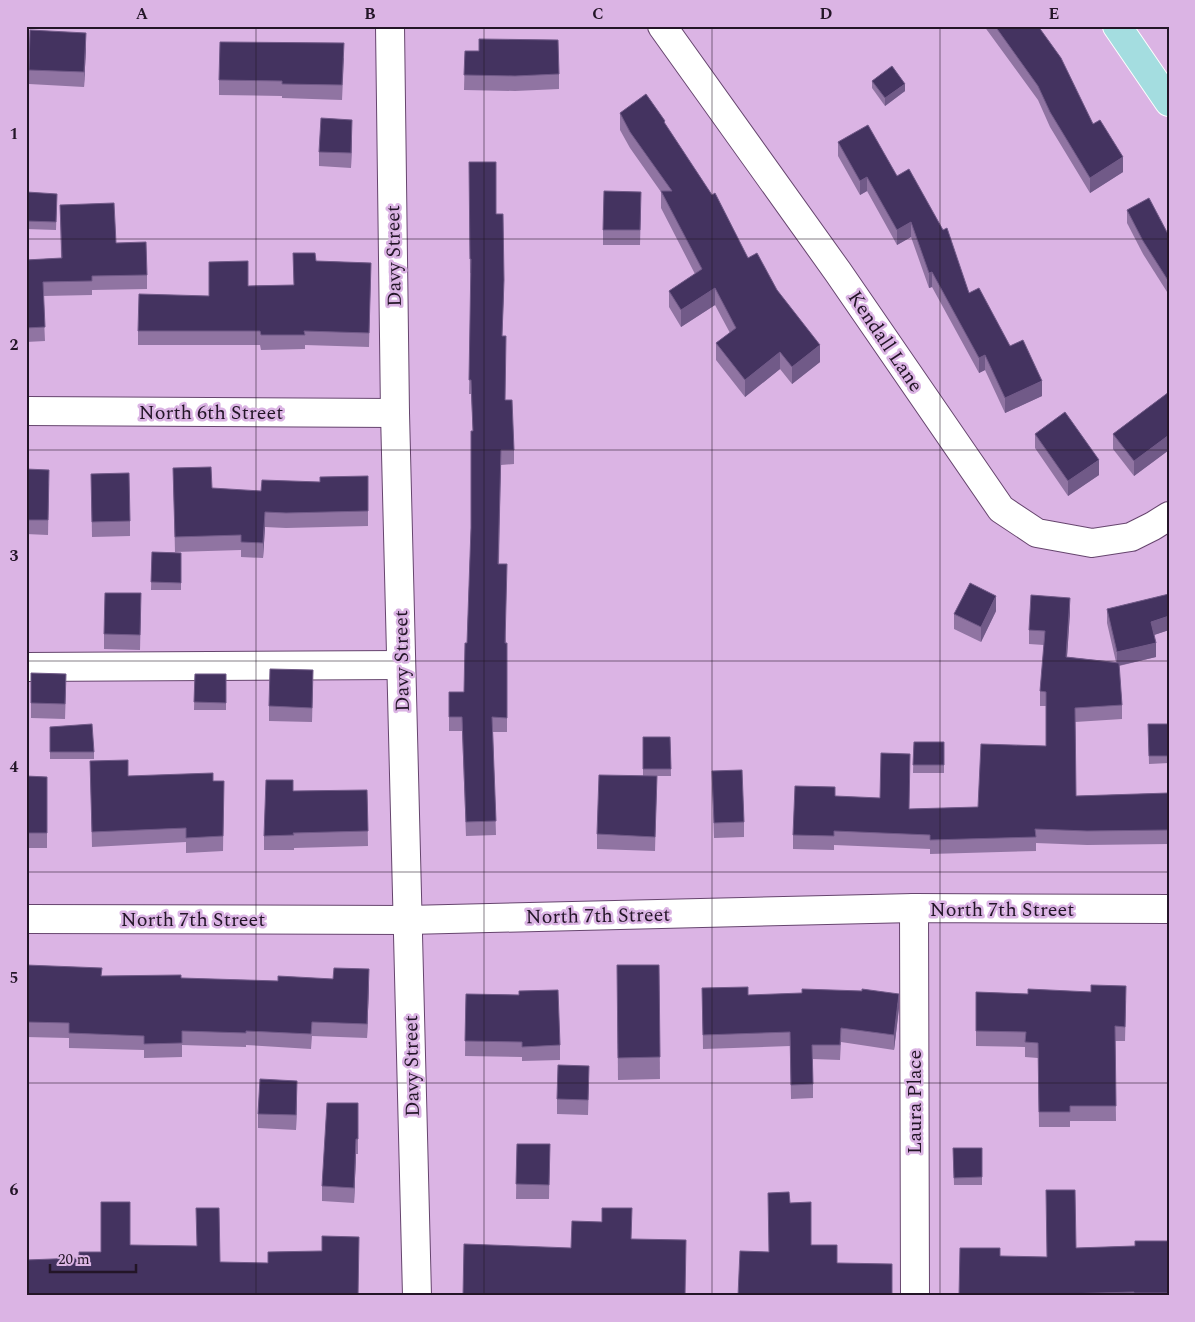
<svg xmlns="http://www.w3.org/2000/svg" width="1195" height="1322" viewBox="0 0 1195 1322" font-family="Spectral,serif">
  <rect width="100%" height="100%" fill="#dbb4e4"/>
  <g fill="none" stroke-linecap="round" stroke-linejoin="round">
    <!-- minor casing -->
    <g stroke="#66456e" stroke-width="30">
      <g id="minor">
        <polyline points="390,26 395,413 417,1296"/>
        <polyline points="662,26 838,272 1001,509 1037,533 1092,543 1131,537 1153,526 1169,516"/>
        <polyline points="26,411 395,413"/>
        <polyline points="26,667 401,665"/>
        <polyline points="914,908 915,1296"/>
        <polyline points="26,919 408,920 914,908 1169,909"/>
      </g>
    </g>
    <!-- major casing -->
    <g stroke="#fff" stroke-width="30">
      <polyline id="major" points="1117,26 1169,102"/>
    </g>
    <!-- minor -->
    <use href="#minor" stroke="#fff" stroke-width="28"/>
    <!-- major -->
    <use href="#major" stroke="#a4dde0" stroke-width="28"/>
  </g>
  <!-- wall -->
  <g fill="#9074a2">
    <polygon points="984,26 1038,26 1093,124 1123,172 1090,193 1050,127 1038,100"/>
    <polygon points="86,48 84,87 29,84 29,70"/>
    <polygon points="465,51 479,51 559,74 559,89 515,91 464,90"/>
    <polygon points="344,58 342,100 282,98 282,96 219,95 219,80"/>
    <polygon points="872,81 905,91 885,106 872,88"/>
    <polygon points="620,113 665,125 748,258 777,290 820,362 792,384 780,369 745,397 716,360 716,343 730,333 715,305 681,327 669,307 669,291 695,274 661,208 661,192 630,148 620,130"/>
    <polygon points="352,135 351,168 319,166 319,152"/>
    <polygon points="838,142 897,176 969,293 1010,346 1042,396 1005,413 985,370 979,373 932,287 929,288 911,237 897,245 867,191 860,195 838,156"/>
    <polygon points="469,162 496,214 504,294 502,336 505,400 514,450 514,464 501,465 499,564 506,643 507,643 507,732 493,732 496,835 466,836 462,731 449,731 449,717 464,692 467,643 471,528 473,431 471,394 469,394 471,273 470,273"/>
    <polygon points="57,194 56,230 26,229 26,209"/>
    <polygon points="60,205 116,243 147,275 147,289 92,290 92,295 43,296 45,341 26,342 26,260 61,258"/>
    <polygon points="641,207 640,245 603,245 603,230"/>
    <polygon points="1127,210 1169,236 1169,295 1143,254 1127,223"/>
    <polygon points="293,253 316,261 371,263 369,347 305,345 305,349 261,350 260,345 138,345 138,331 209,296 248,286 294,285"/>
    <polygon points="1169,392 1169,450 1134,476 1113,449 1113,434"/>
    <polygon points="1035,434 1099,475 1068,496 1035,448"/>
    <polygon points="173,468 212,488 368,511 368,526 286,528 265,527 263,558 241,557 241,550 175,552"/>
    <polygon points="26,469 49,484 48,535 26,534"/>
    <polygon points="91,474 130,521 130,536 92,537"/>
    <polygon points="152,552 181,553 181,590 151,590"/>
    <polygon points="1169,594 1169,630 1154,635 1156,657 1119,666 1122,705 1122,719 1075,722 1076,796 1169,793 1169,844 1087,845 1036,843 1036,851 930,854 930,849 834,845 834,850 793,849 793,835 835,796 909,809 978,807 1046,746 1046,706 1040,706 1040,691 1044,645 1029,644 1029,630 1070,612 1067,657 1116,662 1107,623 1107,609"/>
    <polygon points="141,608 140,650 104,649 104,634"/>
    <polygon points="996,611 981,642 954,629 954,614"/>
    <polygon points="195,674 226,674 226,710 194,710"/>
    <polygon points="313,685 312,722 269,721 269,706"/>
    <polygon points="66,689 65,719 31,718 31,703"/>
    <polygon points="1148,724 1169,724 1169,763 1149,764"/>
    <polygon points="50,727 94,752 94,759 50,759"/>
    <polygon points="643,737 670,737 671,776 657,776 655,851 597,849 597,834 643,776"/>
    <polygon points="914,742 944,742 944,773 913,773"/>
    <polygon points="90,761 128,776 213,781 224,781 223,851 186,853 186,842 92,847"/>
    <polygon points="712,771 744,822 744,837 714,838"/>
    <polygon points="26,776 47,777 47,848 26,848"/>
    <polygon points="367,790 368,846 294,848 294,850 264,850 264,836"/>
    <polygon points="26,965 102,976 369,984 367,1038 312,1036 311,1049 246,1045 246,1047 182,1045 182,1057 144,1058 144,1050 69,1048 69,1038 26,1037"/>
    <polygon points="617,965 659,965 660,1079 618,1080"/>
    <polygon points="702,988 748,995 899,1008 894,1050 841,1042 840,1060 813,1059 813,1098 791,1099 790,1046 703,1049"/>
    <polygon points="976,992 1126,1001 1125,1041 1115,1041 1116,1121 1070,1121 1070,1127 1039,1127 1038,1058 1025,1057 1025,1047 976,1046"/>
    <polygon points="466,994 519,995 560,1045 560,1060 522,1061 522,1057 465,1056"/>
    <polygon points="589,1081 588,1115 557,1114 557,1099"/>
    <polygon points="297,1096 296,1130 258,1128 258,1114"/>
    <polygon points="358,1103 358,1154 356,1154 354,1203 322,1201 322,1186"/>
    <polygon points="517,1144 550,1144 549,1199 516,1199"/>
    <polygon points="953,1148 982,1148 982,1185 954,1185"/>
    <polygon points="1169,1241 1169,1296 959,1296 1047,1257 1076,1248 1135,1246"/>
  </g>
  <!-- shaded-wall -->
  <g fill="#715a88">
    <polygon points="86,33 86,48 84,87 84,72"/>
    <polygon points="905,84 905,91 885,106 885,98"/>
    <polygon points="352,120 352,135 351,168 351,153"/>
    <polygon points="1123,157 1123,172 1090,193 1090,178"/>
    <polygon points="867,177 867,191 860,195 860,181"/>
    <polygon points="911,222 911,237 897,245 897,230"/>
    <polygon points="932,272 932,287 929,288 929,273"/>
    <polygon points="715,288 715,305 681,327 681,310"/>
    <polygon points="820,345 820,362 792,384 792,367"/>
    <polygon points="780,352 780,369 745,397 745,380"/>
    <polygon points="985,355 985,370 979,373 979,358"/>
    <polygon points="1042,381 1042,396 1005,413 1005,398"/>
    <polygon points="1169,435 1169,450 1134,476 1134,461"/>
    <polygon points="1099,460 1099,475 1068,496 1068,481"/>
    <polygon points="265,512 265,527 263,558 263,543"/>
    <polygon points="996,596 996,611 981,642 981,627"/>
    <polygon points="1070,598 1070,612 1066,671 1066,657"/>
    <polygon points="1169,616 1169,630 1151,636 1151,622"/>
    <polygon points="1156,643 1156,657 1117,666 1117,652"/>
    <polygon points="369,969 369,984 367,1038 367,1024"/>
    <polygon points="899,994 899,1008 894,1050 894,1035"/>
    <polygon points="297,1081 297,1096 296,1130 296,1115"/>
    <polygon points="356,1139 356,1154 354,1203 354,1188"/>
  </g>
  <!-- building -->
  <g fill="#443360" stroke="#715a88">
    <polygon points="995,26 1038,26 1061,58 1093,124 1100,120 1123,157 1090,178 1050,112 1038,86"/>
    <polygon points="30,30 86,33 84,72 29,70"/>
    <polygon points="479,39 558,40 559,74 515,76 464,75 465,51 479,51"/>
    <polygon points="220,42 344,43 342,85 282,84 282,81 219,80"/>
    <polygon points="892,66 905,84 885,98 872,81"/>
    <polygon points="646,94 665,121 664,122 712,195 715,193 748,258 757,253 777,290 820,345 792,367 780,352 745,380 716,343 736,328 715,288 681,310 669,291 702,269 661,191 672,191 630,132 620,113"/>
    <polygon points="321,118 352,120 351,153 319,152"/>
    <polygon points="868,125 897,176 909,169 943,230 947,228 969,293 979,288 1010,346 1023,340 1042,381 1005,398 985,355 979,358 932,272 929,273 911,222 897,230 867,177 860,181 838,142"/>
    <polygon points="469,162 496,162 496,214 503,214 504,280 502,336 506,336 505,400 512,400 514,450 501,450 498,564 507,564 505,643 507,643 507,718 492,717 496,821 466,822 462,717 449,717 449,692 464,692 465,643 467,643 471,528 471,431 473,431 471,380 469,380 471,259 470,259"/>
    <polygon points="604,191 641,192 640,230 603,230"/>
    <polygon points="27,192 57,194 56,222 26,221"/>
    <polygon points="1149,198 1169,236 1169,282 1143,241 1127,210"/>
    <polygon points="114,203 116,243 146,242 147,275 92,276 92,281 43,282 45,327 26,328 26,260 62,258 60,205"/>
    <polygon points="293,253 315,253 316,261 371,263 369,333 304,331 305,335 261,335 260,331 138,331 139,294 209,296 209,262 248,261 248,286 294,285"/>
    <polygon points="1169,392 1169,435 1134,461 1113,434"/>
    <polygon points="1065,412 1099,460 1068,481 1035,434"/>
    <polygon points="211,467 212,488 261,491 262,480 320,482 320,477 368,476 368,511 286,513 265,512 263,543 241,542 241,535 175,537 173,468"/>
    <polygon points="26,469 49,470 48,520 26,520"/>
    <polygon points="129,473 130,521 92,522 91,474"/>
    <polygon points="152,552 181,553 181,583 151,582"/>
    <polygon points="970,583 996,596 981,627 954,614"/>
    <polygon points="105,593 141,593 140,635 104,634"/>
    <polygon points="1169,594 1169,616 1151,622 1156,643 1117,652 1107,609"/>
    <polygon points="1031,595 1070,598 1066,657 1119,663 1122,705 1075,708 1076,796 1169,793 1169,830 1087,831 1035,829 1036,837 930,840 930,835 834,831 834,836 793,835 795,786 835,787 835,796 880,798 881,753 910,754 909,809 978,807 981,744 1046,746 1046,692 1040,691 1045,631 1029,630"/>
    <polygon points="270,669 313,670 312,708 269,706"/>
    <polygon points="31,673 66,674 65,704 31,703"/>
    <polygon points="195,674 226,674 226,703 194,702"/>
    <polygon points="92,724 94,752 50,752 50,727"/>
    <polygon points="1148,724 1169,724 1169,756 1149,756"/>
    <polygon points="643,737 670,737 671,769 643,769"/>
    <polygon points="914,742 944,742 944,765 913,765"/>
    <polygon points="128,760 128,776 213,773 213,781 224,781 223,836 186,838 186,828 92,832 90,761"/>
    <polygon points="742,770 744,822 714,823 712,771"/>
    <polygon points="599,775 657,776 655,837 597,834"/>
    <polygon points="26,776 47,777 47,833 26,833"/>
    <polygon points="266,780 293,780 293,791 367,790 368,831 293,833 294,835 264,836"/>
    <polygon points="26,965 102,968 101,976 181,975 181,978 278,981 278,976 333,979 334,968 369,969 367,1024 312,1022 311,1034 246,1031 246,1033 182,1031 182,1043 144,1044 144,1036 69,1033 69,1023 26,1022"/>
    <polygon points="617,965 659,965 660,1057 618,1058"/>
    <polygon points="1091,985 1126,986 1125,1027 1115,1026 1116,1106 1070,1106 1070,1112 1039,1112 1038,1043 1025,1042 1026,1032 976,1031 976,992 1028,994 1028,989 1091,992"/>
    <polygon points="748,987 748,995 802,993 802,989 862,991 862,989 899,994 894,1035 841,1028 840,1045 812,1045 813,1084 791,1085 790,1032 703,1035 702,988"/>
    <polygon points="558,990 560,1045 522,1047 522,1042 465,1041 466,994 519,995 519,991"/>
    <polygon points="558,1065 589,1066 588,1100 557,1099"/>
    <polygon points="260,1079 297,1081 296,1115 258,1114"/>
    <polygon points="327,1103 358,1103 358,1139 356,1139 354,1188 322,1186"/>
    <polygon points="517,1144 550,1144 549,1185 516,1184"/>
    <polygon points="953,1148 982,1148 982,1177 954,1178"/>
    <polygon points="1046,1190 1075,1190 1076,1248 1135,1246 1135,1241 1169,1241 1169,1293 1134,1293 1134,1292 1064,1294 1064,1296 959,1296 960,1248 1000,1248 1000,1256 1047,1257"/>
    <polygon points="789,1192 790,1203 811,1202 811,1245 837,1245 837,1263 892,1264 892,1296 738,1296 740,1251 769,1252 768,1193"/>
    <polygon points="101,1202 130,1202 130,1245 197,1246 196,1208 219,1208 220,1262 268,1263 268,1252 322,1251 322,1236 359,1237 358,1296 26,1296 26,1260 79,1258 79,1252 101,1252"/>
    <polygon points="602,1208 632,1208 631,1239 686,1240 685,1296 463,1296 464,1244 571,1248 572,1221 602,1222"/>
  </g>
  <!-- grid -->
  <path fill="none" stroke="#231527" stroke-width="1" stroke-opacity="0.55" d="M256,26V1296M484,26V1296M712,26V1296M940,26V1296M26,239H1169M26,450H1169M26,661H1169M26,872H1169M26,1083H1169"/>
  <g text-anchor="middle" stroke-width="5" stroke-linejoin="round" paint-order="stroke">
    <!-- street labels -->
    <g font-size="20" fill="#231527" stroke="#dbb4e4">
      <text transform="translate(393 256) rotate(-91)" y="7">Davy Street</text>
      <text transform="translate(886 341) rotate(56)" y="7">Kendall Lane</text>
      <text x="211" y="419">North 6th Street</text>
      <text transform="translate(401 661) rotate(-91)" y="7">Davy Street</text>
      <text x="1002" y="916">North 7th Street</text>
      <text transform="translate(598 915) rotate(-1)" y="7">North 7th Street</text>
      <text x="193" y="926">North 7th Street</text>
      <text transform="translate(411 1066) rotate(-91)" y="7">Davy Street</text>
      <text transform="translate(914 1102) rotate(-90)" y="7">Laura Place</text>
    </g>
  </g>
  <!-- border -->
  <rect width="1195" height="1322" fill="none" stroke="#dbb4e4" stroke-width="55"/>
  <!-- scale -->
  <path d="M50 1264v8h86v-8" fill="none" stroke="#231527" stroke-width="2.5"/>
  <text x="58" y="1264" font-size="15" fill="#231527" stroke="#dbb4e4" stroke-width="4" paint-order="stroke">20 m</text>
  <rect x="28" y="28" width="1140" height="1266" fill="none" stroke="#231527" stroke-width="2"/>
  <g font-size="16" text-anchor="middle" font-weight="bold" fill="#231527">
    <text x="142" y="19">A</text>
    <text x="370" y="19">B</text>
    <text x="598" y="19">C</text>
    <text x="826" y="19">D</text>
    <text x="1054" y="19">E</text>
    <text x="14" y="139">1</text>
    <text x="14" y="350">2</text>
    <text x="14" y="561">3</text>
    <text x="14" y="772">4</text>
    <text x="14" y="983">5</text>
    <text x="14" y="1195">6</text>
  </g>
</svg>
